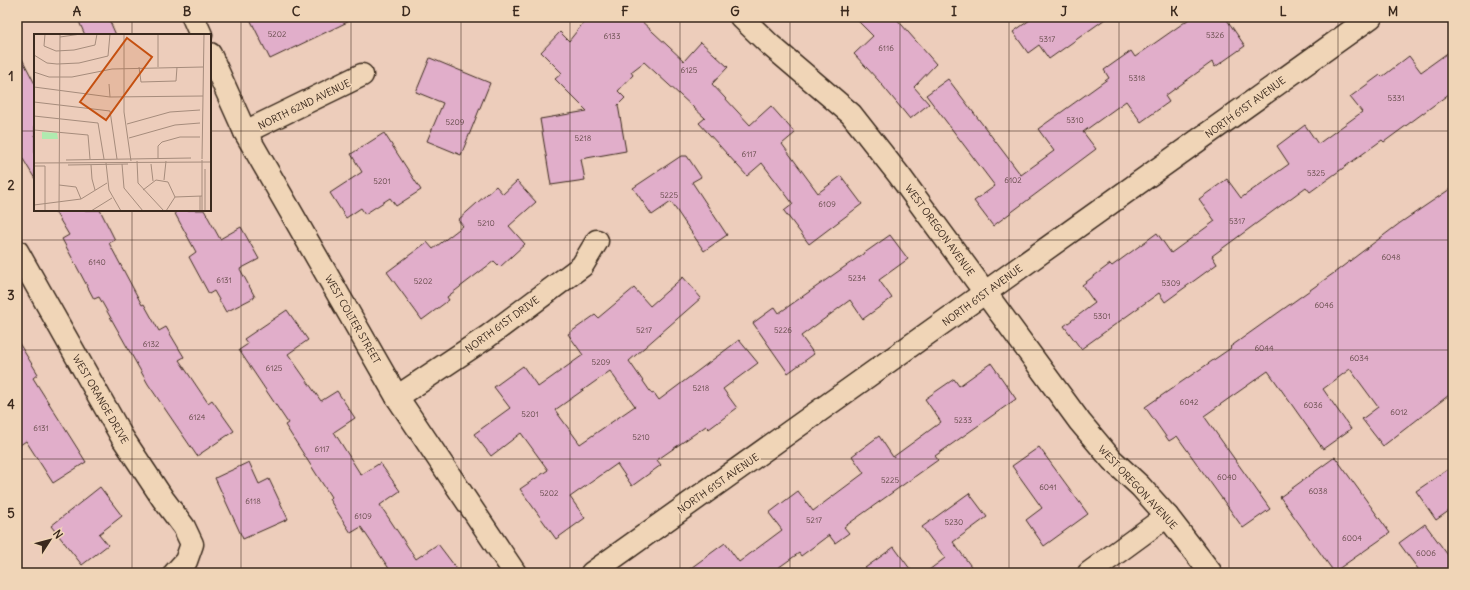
<svg xmlns="http://www.w3.org/2000/svg" width="1470" height="590" viewBox="0 0 1470 590" font-family="Delius,sans-serif">
  <rect width="100%" height="100%" fill="#edcdbb"/>
  <filter id="ink" filterUnits="userSpaceOnUse"><feTurbulence type="fractalNoise" baseFrequency=".025" numOctaves="2"/><feDisplacementMap in="SourceGraphic" scale="8" xChannelSelector="R" yChannelSelector="G"/><feConvolveMatrix kernelMatrix="1 2 1 2 8 2 1 2 1" color-interpolation-filters="sRGB"/></filter>
  <g filter="url(#ink)">
    <!-- building -->
    <g fill="#e1aeca" stroke="#3b2a1e" fill-rule="evenodd">
      <polygon points="77,17 108,17 116,35 85,35"/>
      <polygon points="249,17 358,17 270,59"/>
      <polygon points="588,17 637,17 684,61 701,42 728,67 712,84 750,125 771,106 795,133 782,144 818,193 841,176 862,204 809,244 784,211 793,204 762,163 747,176 699,123 705,118 644,62 631,72 633,75 618,91 625,98 618,105 626,151 581,159 585,180 551,185 540,119 587,111 555,79 562,73 541,52 560,32 569,41"/>
      <polygon points="854,17 895,17 936,64 914,87 929,104 910,119 878,80 854,54 873,36"/>
      <polygon points="1034,17 1108,17 1049,59 1039,45 1028,53 1013,32"/>
      <polygon points="1192,17 1225,17 1245,46 1215,67 1212,62 1165,96 1169,102 1141,122 1126,101 1083,132 1096,149 993,226 974,201 995,186 926,95 948,79 1021,175 1054,151 1038,129 1109,78 1104,70 1131,51 1135,57"/>
      <polygon points="17,49 35,84 35,179 17,149"/>
      <polygon points="1453,49 1453,91 1384,142 1382,140 1310,192 1306,187 1212,256 1217,264 1165,302 1159,293 1081,349 1064,326 1095,303 1082,285 1110,264 1112,266 1157,233 1171,253 1215,221 1199,199 1227,179 1241,198 1289,164 1277,146 1305,125 1318,144 1362,112 1350,97 1380,75 1382,77 1409,56 1421,72"/>
      <polygon points="430,58 490,83 461,155 427,141 443,103 416,92"/>
      <polygon points="384,133 421,190 396,206 390,198 365,214 361,208 346,218 330,193 362,172 351,154"/>
      <polygon points="681,156 687,156 701,177 692,182 727,235 704,251 671,202 652,215 633,188"/>
      <polygon points="517,181 536,202 509,226 525,244 500,267 494,261 447,297 449,300 422,320 387,272 427,242 433,249 463,226 458,220 496,186 503,194"/>
      <polygon points="1453,187 1453,392 1383,446 1362,419 1378,407 1350,369 1323,389 1351,429 1323,449 1268,371 1204,416 1270,509 1243,528 1177,436 1169,441 1145,407 1231,348 1230,347 1334,273 1400,223"/>
      <polygon points="54,210 100,210 115,240 109,243 142,305 144,304 159,331 166,327 184,357 179,360 208,403 212,400 234,431 197,456 148,384 99,297 94,299 62,239 69,235"/>
      <polygon points="173,210 204,210 220,239 241,227 259,259 240,269 255,297 226,312 214,291 209,294 189,257 196,252"/>
      <polygon points="890,235 908,259 879,280 892,298 863,319 850,300 801,336 814,354 788,373 753,323 775,307 779,313"/>
      <path d="M683,277L701,298L629,361L652,394L654,393L659,400L739,340L758,363L723,389L737,408L709,429L706,426L657,460L661,465L632,486L617,464L570,497L585,518L556,539L520,489L548,470L521,433L491,456L474,434L510,408L494,387L523,366L538,387L583,355L568,334L595,315L598,318L634,288L650,306ZM610,371L635,406L580,444L555,410Z"/>
      <polygon points="287,310 308,340 288,354 321,401 337,391 355,418 334,432 361,475 380,463 400,491 380,505 416,559 438,544 460,573 392,573 361,527 351,533 329,499 331,497 285,425 288,423 239,350 248,344 244,339"/>
      <polygon points="17,340 38,374 33,378 86,462 53,483 26,441 17,447"/>
      <polygon points="991,363 1016,399 935,456 938,460 844,527 849,533 835,543 829,535 801,556 799,553 771,573 684,573 725,543 739,562 782,530 769,513 798,491 813,511 864,473 852,456 879,436 893,457 941,422 925,399 954,379 959,386"/>
      <polygon points="1039,447 1088,514 1044,546 1026,520 1042,508 1012,466"/>
      <polygon points="1335,457 1390,533 1334,572 1280,497"/>
      <polygon points="249,462 259,484 269,479 288,519 243,539 215,478"/>
      <polygon points="1453,466 1453,508 1436,520 1416,491"/>
      <polygon points="100,487 122,516 99,534 108,545 82,565 51,526"/>
      <polygon points="969,493 987,517 953,542 976,573 925,573 945,558 922,527"/>
      <polygon points="1425,524 1453,562 1453,573 1421,573 1399,543"/>
      <polygon points="894,547 913,573 858,573"/>
    </g>
    <g fill="none" stroke-linecap="round" stroke-linejoin="round">
      <!-- street casing -->
      <g stroke="#3b2a1e" stroke-width="25">
        <g id="street">
          <polyline points="193,17 201,35"/>
          <polyline points="741,17 769,44 851,114 899,175 1080,422 1112,460 1140,486 1167,516 1211,573"/>
          <polyline points="210,54 245,132 397,397 515,573"/>
          <polyline points="245,132 362,75"/>
          <polyline points="17,251 122,437 163,499 184,527 192,544 186,561 175,573"/>
          <polyline points="397,397 487,337 582,266 597,241"/>
          <polyline points="592,573 1371,17"/>
          <polyline points="1089,573 1167,516"/>
        </g>
      </g>
      <!-- street -->
      <use href="#street" stroke="#f0d5b7" stroke-width="22"/>
    </g>
  </g>
  <!-- grid -->
  <path fill="none" stroke="#3b2a1e" stroke-width="1" stroke-opacity="0.55" d="M132,17V35M241,17V573M351,17V573M461,17V573M570,17V573M680,17V573M790,17V573M900,17V573M1009,17V573M1119,17V573M1229,17V573M1338,17V573M17,131H35M210,131H1453M132,210V573M17,240H1453M17,350H1453M17,459H1453"/>
  <g text-anchor="middle" stroke-width="3" stroke-linejoin="round" paint-order="stroke">
    <!-- number labels -->
    <g font-size="8" fill="#644b49">
      <text x="277" y="37">5202</text>
      <text x="1215" y="38">5326</text>
      <text x="612" y="39">6133</text>
      <text x="1047" y="42">5317</text>
      <text x="886" y="51">6116</text>
      <text x="689" y="73">6125</text>
      <text x="1137" y="81">5318</text>
      <text x="1396" y="101">5331</text>
      <text x="1075" y="123">5310</text>
      <text x="455" y="125">5209</text>
      <text x="583" y="141">5218</text>
      <text x="749" y="157">6117</text>
      <text x="1316" y="176">5325</text>
      <text x="1013" y="183">6102</text>
      <text x="382" y="184">5201</text>
      <text x="669" y="198">5225</text>
      <text x="827" y="207">6109</text>
      <text x="1237" y="224">5317</text>
      <text x="486" y="226">5210</text>
      <text x="1391" y="260">6048</text>
      <text x="97" y="265">6140</text>
      <text x="857" y="281">5234</text>
      <text x="224" y="283">6131</text>
      <text x="423" y="284">5202</text>
      <text x="1171" y="286">5309</text>
      <text x="1324" y="308">6046</text>
      <text x="1102" y="319">5301</text>
      <text x="644" y="333">5217</text>
      <text x="783" y="333">5226</text>
      <text x="151" y="347">6132</text>
      <text x="1264" y="351">6044</text>
      <text x="1359" y="361">6034</text>
      <text x="601" y="365">5209</text>
      <text x="274" y="371">6125</text>
      <text x="701" y="391">5218</text>
      <text x="1189" y="405">6042</text>
      <text x="1313" y="408">6036</text>
      <text x="1399" y="415">6012</text>
      <text x="530" y="417">5201</text>
      <text x="197" y="420">6124</text>
      <text x="963" y="423">5233</text>
      <text x="41" y="431">6131</text>
      <text x="641" y="440">5210</text>
      <text x="322" y="452">6117</text>
      <text x="1227" y="480">6040</text>
      <text x="890" y="483">5225</text>
      <text x="1048" y="490">6041</text>
      <text x="1318" y="494">6038</text>
      <text x="549" y="496">5202</text>
      <text x="253" y="504">6118</text>
      <text x="363" y="519">6109</text>
      <text x="814" y="523">5217</text>
      <text x="954" y="525">5230</text>
      <text x="1352" y="541">6004</text>
      <text x="1426" y="556">6006</text>
    </g>
    <!-- street labels -->
    <g font-size="10" fill="#3b2a1e" stroke="#f0d5b7">
      <text transform="translate(304 104) rotate(-26)" y="4">NORTH 62ND AVENUE</text>
      <text transform="translate(1245 107) rotate(-36)" y="4">NORTH 61ST AVENUE</text>
      <text transform="translate(940 230) rotate(54)" y="4">WEST OREGON AVENUE</text>
      <text transform="translate(982 295) rotate(-36)" y="4">NORTH 61ST AVENUE</text>
      <text transform="translate(353 319) rotate(60)" y="4">WEST COLTER STREET</text>
      <text transform="translate(502 324) rotate(-36)" y="4">NORTH 61ST DRIVE</text>
      <text transform="translate(101 399) rotate(60)" y="4">WEST ORANGE DRIVE</text>
      <text transform="translate(718 483) rotate(-35)" y="4">NORTH 61ST AVENUE</text>
      <text transform="translate(1138 487) rotate(47)" y="4">WEST OREGON AVENUE</text>
    </g>
  </g>
  <!-- overview -->
  <g transform="translate(34 34)">
    <rect width="177" height="177" fill="#edcdbb"/>
    <path d="M8,98L23,99L24,105H8Z" fill="#afeaaf"/>
    <path fill="none" stroke="#a68c7c" stroke-width="1" d="M11,0L10,12L22,17L40,16L61,11L63,0M90,0V78L97,127M124,0V33M26,3L47,0M0,21L13,29L23,30L45,29L74,22L76,0M105,33L107,48L142,47L143,33M0,38L15,43H38L78,35L169,33M75,50L76,63M0,53L76,63L169,62M0,68L76,77L83,125M0,82L64,89L70,125M93,90L136,78L166,76M0,96L54,101L56,125M95,104L141,91L166,89M124,124V112L128,108L146,103H166M168,125L170,0M32,126L157,124M103,127L104,149L130,177M0,129L177,128M72,129L75,156L87,177M88,130L90,154L109,177M117,130L119,147M34,131L94,130M57,131L58,145L61,156M0,132H11V177M130,146L132,127M25,151L42,153L47,165M109,156L122,146L134,148L141,163L132,177M141,163L168,162M0,171L47,165L73,149M25,177L26,0M57,177L78,164M166,177V162M168,177V126M171,177V135"/>
    <path fill="#c55010" fill-opacity="0.15" stroke="#c55010" stroke-width="2" d="M93,4L118,23L72,86L46,68Z"/>
    <rect width="177" height="177" fill="none" stroke="#3b2a1e" stroke-width="2"/>
  </g>
  <!-- margin -->
  <rect width="1470" height="590" fill="none" stroke="#f0d5b7" stroke-width="44"/>
  <!-- north arrow -->
  <g transform="translate(50 540) rotate(54)" stroke="#f0d5b7" stroke-width="3" paint-order="stroke">
  <path d="M0-3L7 15L0 10L-7 15Z" fill="#3b2a1e"/>
  <text y="-6" font-size="11" font-weight="bold" text-anchor="middle" fill="#3b2a1e">N</text>
  </g>
  <rect x="22" y="22" width="1426" height="546" fill="none" stroke="#3b2a1e" stroke-width="1.5"/>
  <g font-size="13" text-anchor="middle" font-weight="bold" fill="#3b2a1e">
    <text x="77" y="16">A</text>
    <text x="187" y="16">B</text>
    <text x="296" y="16">C</text>
    <text x="406" y="16">D</text>
    <text x="516" y="16">E</text>
    <text x="625" y="16">F</text>
    <text x="735" y="16">G</text>
    <text x="845" y="16">H</text>
    <text x="954" y="16">I</text>
    <text x="1064" y="16">J</text>
    <text x="1174" y="16">K</text>
    <text x="1283" y="16">L</text>
    <text x="1393" y="16">M</text>
    <text x="11" y="81">1</text>
    <text x="11" y="190">2</text>
    <text x="11" y="300">3</text>
    <text x="11" y="409">4</text>
    <text x="11" y="518">5</text>
  </g>
</svg>
